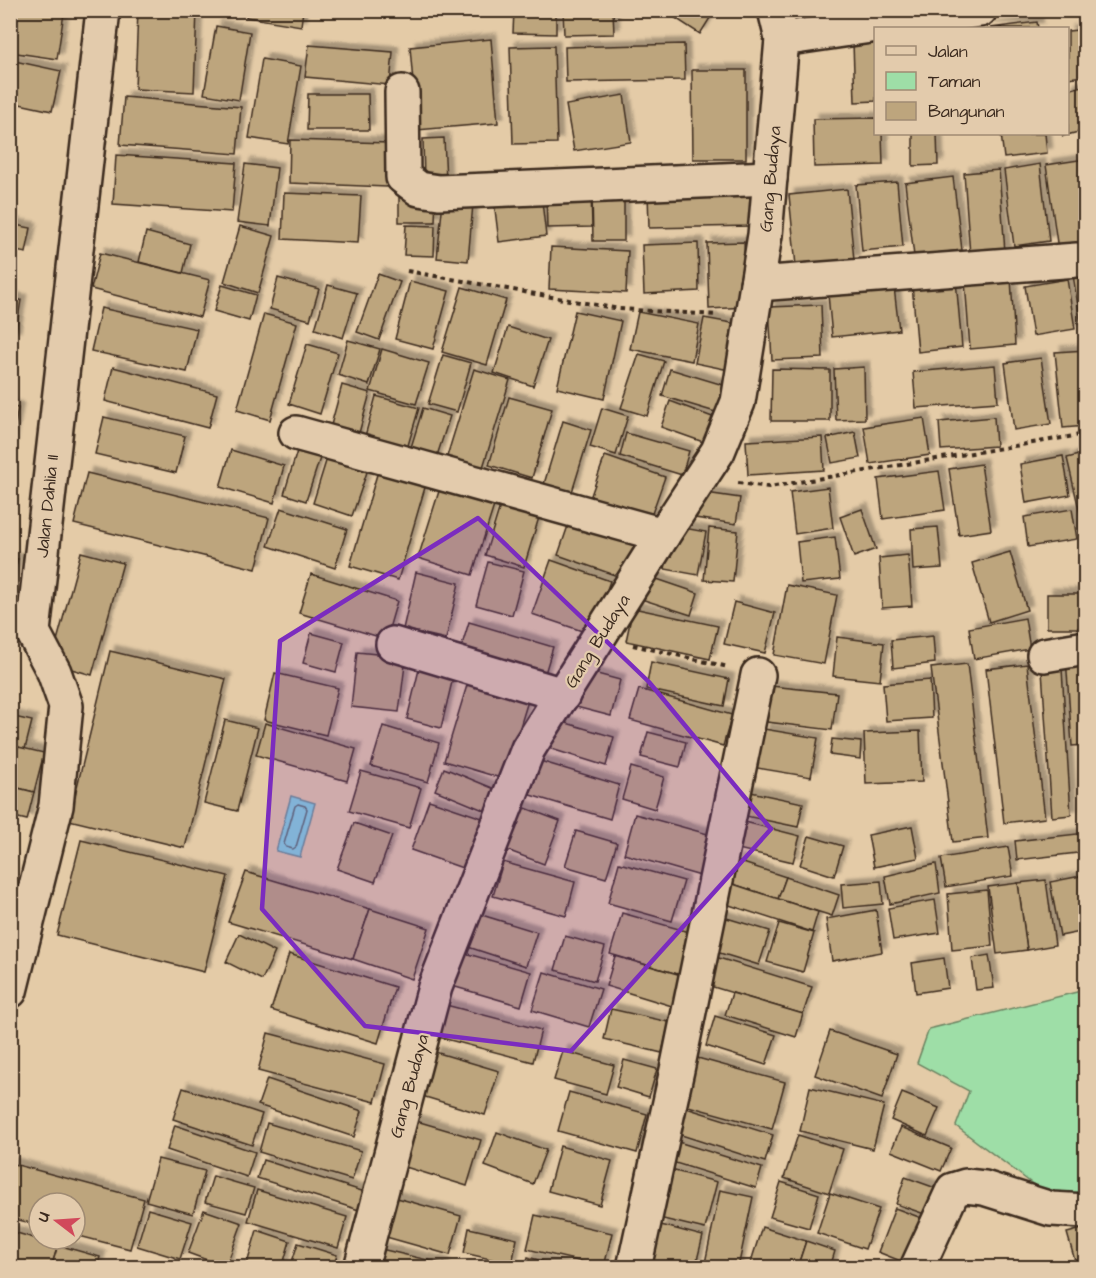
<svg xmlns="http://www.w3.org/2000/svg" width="1096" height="1278" viewBox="0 0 1096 1278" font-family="'Architects Daughter',sans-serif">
  <defs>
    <filter id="shadow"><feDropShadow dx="5.5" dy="-5.5" stdDeviation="1.5" flood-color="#0004"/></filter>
  </defs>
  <rect width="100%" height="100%" fill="#e4cba7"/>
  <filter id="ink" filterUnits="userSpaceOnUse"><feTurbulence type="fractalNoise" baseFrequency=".0167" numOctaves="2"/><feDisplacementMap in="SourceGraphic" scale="12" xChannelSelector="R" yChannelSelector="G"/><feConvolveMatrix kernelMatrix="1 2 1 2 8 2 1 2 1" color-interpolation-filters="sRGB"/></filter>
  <g filter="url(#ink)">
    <!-- green -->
    <polygon fill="#9edea7" stroke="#6c8462" stroke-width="1.5" points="1085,990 1085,1196 1059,1204 956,1126 969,1091 917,1063 929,1029"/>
    <!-- water -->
    <polygon fill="#84d5de" stroke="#679191" stroke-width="1.5" points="291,796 315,803 300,857 276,851"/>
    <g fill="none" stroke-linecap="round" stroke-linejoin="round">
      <!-- shore -->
      <polygon stroke="#586e6b" stroke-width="1.5" points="298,804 305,806 307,809 296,847 293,849 286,847 284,844 295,806"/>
    </g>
    <!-- building -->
    <g fill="#bda57d" stroke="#3b2a1e" stroke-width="1.5" filter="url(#shadow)">
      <polygon points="10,10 49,10 64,13 57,59 10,52"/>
      <polygon points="138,10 197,10 194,92 135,89"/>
      <polygon points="247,10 303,10 301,26 246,17"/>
      <polygon points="514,10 556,10 556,34 513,33"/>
      <polygon points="563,10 613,10 614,34 564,35"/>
      <polygon points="663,10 715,10 700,34"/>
      <polygon points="1037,22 1038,28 990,28"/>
      <polygon points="216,26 250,32 239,100 204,94"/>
      <polygon points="1078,30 1084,76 1068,78 1068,31"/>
      <polygon points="491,39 498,123 417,130 410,47"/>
      <polygon points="876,42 876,101 855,102 853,43"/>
      <polygon points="684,44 685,80 566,82 565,47"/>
      <polygon points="309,45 393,52 390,85 305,77"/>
      <polygon points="554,46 557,143 513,144 510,47"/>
      <polygon points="262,59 301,66 288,144 249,138"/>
      <polygon points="10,60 61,71 52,111 10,102"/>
      <polygon points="692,70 746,70 746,159 693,159"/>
      <polygon points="1086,85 1086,130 1063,136 1062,134 1068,134 1068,90"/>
      <polygon points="308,94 368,94 369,130 307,130"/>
      <polygon points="624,95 631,142 574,151 566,105"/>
      <polygon points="124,97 241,107 237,154 120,145"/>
      <polygon points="876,118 876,134 882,134 883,165 814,167 813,119"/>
      <polygon points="913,134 937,134 938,165 913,166"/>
      <polygon points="1001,134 1045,134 1047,153 1004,158"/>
      <polygon points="444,138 446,180 424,180 423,139"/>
      <polygon points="290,140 389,143 387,187 289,183"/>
      <polygon points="116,155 236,163 232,212 113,204"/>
      <polygon points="1085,159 1086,246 1058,250 1046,165"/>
      <polygon points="245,164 277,168 270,226 237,222"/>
      <polygon points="1040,164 1049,241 1014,246 1004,170"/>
      <polygon points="999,170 1005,252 970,255 964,173"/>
      <polygon points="953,177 962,250 914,256 905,183"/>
      <polygon points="897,182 903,247 862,251 856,185"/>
      <polygon points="847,189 854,260 796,266 789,195"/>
      <polygon points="750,190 751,226 649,228 648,192"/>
      <polygon points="591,191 592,227 547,228 546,192"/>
      <polygon points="284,193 361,196 358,243 282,239"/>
      <polygon points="493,193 541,193 546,236 499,242"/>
      <polygon points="592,193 624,193 624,241 593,241"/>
      <polygon points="399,195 436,195 435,222 399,222"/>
      <polygon points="443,201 473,204 468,261 437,258"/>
      <polygon points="10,224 31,228 26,253 10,250"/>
      <polygon points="406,225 435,226 434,256 404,255"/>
      <polygon points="240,226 274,236 258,293 224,282"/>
      <polygon points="146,232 190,244 183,273 139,262"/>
      <polygon points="744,242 747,307 709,309 707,243"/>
      <polygon points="698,243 699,291 644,294 642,245"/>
      <polygon points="551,247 628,251 626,293 549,289"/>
      <polygon points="100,253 210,280 200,317 91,289"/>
      <polygon points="1086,273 1086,330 1082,331 1073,275"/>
      <polygon points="378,274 400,282 379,340 357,332"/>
      <polygon points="278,278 319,289 310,320 270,309"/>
      <polygon points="1011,278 1015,345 970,349 965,281"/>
      <polygon points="1067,279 1075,329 1033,336 1025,286"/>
      <polygon points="956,280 962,347 918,352 912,285"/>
      <polygon points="410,281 449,291 433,349 395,339"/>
      <polygon points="222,285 256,295 249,321 214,311"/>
      <polygon points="328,285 357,293 343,338 315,329"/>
      <polygon points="462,287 506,300 487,365 442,352"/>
      <polygon points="894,287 899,330 832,337 828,294"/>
      <polygon points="10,298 21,300 15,337 10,336"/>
      <polygon points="821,305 823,358 772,360 769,307"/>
      <polygon points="101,308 197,329 187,372 91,351"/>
      <polygon points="575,311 621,321 604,399 557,388"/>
      <polygon points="638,312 699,324 692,361 630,349"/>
      <polygon points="264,314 297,323 270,420 237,410"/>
      <polygon points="704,318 743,325 734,371 695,363"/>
      <polygon points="508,327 548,340 533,386 494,373"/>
      <polygon points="348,340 380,349 369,385 338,375"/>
      <polygon points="307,344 338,353 320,414 289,404"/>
      <polygon points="382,349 429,363 416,404 370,391"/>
      <polygon points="1086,350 1086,426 1063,428 1055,352"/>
      <polygon points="639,354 664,361 647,416 621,408"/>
      <polygon points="443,355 471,363 457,412 428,404"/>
      <polygon points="1041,358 1051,424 1014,430 1005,363"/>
      <polygon points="995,365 998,402 916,408 913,372"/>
      <polygon points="113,367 217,394 208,428 105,401"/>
      <polygon points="864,367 865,419 836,420 834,369"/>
      <polygon points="474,369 510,380 480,477 444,466"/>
      <polygon points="670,369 730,387 722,414 662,396"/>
      <polygon points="772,369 830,370 830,421 771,421"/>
      <polygon points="342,385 370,393 356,444 328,436"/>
      <polygon points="376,396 419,408 404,459 362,447"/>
      <polygon points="509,397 552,409 532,478 489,465"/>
      <polygon points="670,401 715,418 706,443 661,427"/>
      <polygon points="10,406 18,408 11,449 10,449"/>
      <polygon points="423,408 450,416 434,465 408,457"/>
      <polygon points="602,408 628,416 616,455 590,447"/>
      <polygon points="104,417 185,436 176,473 95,454"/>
      <polygon points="994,417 996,446 941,450 939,422"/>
      <polygon points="924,418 930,455 870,464 864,427"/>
      <polygon points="563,421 591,430 572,492 544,484"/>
      <polygon points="855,432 860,458 832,463 827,438"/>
      <polygon points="626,433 689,451 682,475 620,456"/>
      <polygon points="822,437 824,470 748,475 746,441"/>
      <polygon points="231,450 284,466 274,503 220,487"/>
      <polygon points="297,451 320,458 306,501 284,494"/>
      <polygon points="1086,453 1086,531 1084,531 1067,458"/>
      <polygon points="605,456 665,477 649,522 589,501"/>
      <polygon points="1063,456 1070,495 1026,503 1020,464"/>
      <polygon points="327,458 367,472 352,516 313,503"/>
      <polygon points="981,464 991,530 959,535 949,469"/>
      <polygon points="378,471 426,484 398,580 350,566"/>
      <polygon points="939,471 945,510 883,519 878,479"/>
      <polygon points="87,473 269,518 256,569 74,524"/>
      <polygon points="828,487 833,528 795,534 790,492"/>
      <polygon points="440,488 494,506 472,575 418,558"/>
      <polygon points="699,492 740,498 736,524 695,518"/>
      <polygon points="501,503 540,514 524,567 485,555"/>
      <polygon points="281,508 347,529 335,568 268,546"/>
      <polygon points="862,509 876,549 854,557 840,517"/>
      <polygon points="1072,509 1077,539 1028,547 1024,517"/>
      <polygon points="572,514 637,537 623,578 558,555"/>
      <polygon points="673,526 706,532 698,575 665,569"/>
      <polygon points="938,527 942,568 913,570 911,529"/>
      <polygon points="709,528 738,531 733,582 704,580"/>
      <polygon points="835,537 840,579 801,583 797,542"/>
      <polygon points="81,552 123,563 92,675 51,663"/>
      <polygon points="1010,552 1027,610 989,622 972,563"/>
      <polygon points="908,555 912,606 882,608 879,558"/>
      <polygon points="10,558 18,559 10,587"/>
      <polygon points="551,560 610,581 591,634 532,614"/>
      <polygon points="488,562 524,571 512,615 476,605"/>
      <polygon points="416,572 459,583 446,639 403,629"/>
      <polygon points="311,574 397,601 386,639 299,613"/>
      <polygon points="648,576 698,593 691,615 641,599"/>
      <polygon points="787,585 837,595 824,664 774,655"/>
      <rect x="1047" y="594" width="36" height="34"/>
      <polygon points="734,602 775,613 765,653 724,644"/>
      <polygon points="633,608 718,626 710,659 626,641"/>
      <polygon points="1025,618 1030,649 974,659 969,628"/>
      <polygon points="469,622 553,647 543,680 459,655"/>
      <polygon points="311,633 344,642 336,672 303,663"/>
      <polygon points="933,636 935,663 893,668 891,640"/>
      <polygon points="837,637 884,643 880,681 833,676"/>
      <polygon points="110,651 226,679 185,848 69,820"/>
      <polygon points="357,652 406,657 399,712 351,707"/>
      <polygon points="1086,656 1086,745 1072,746 1066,657"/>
      <polygon points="422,657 456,665 441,728 407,719"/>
      <polygon points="651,662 729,679 724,706 646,689"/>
      <polygon points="967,664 988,838 953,842 931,668"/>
      <polygon points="1027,664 1045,818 1004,823 986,669"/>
      <polygon points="1062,669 1071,815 1052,817 1042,671"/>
      <polygon points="586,671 620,680 611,716 576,707"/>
      <polygon points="471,672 531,691 504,779 444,761"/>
      <polygon points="275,673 338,688 326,735 264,720"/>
      <polygon points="930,680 932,718 886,721 883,684"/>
      <polygon points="771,686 837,693 832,730 767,722"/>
      <polygon points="639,689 732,715 723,746 630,720"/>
      <polygon points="10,716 32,721 25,749 10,745"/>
      <polygon points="225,720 258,728 237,811 204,803"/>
      <polygon points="556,720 614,737 606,766 548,748"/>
      <polygon points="265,723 356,749 347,781 256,755"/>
      <polygon points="383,726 439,743 428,782 371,766"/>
      <polygon points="764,729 818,738 811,777 757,768"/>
      <polygon points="920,731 922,782 866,784 864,733"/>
      <polygon points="648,732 686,742 680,767 641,757"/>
      <polygon points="832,739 861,742 860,759 830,755"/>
      <polygon points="10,745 44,753 34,792 10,786"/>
      <polygon points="1086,757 1086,817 1084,817 1080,758"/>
      <polygon points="540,761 619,785 610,819 530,795"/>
      <polygon points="631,767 664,777 655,809 622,799"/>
      <polygon points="444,768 502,792 493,814 435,790"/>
      <polygon points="361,771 421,788 409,828 349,811"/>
      <polygon points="10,786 34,792 27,820 10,816"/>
      <polygon points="746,791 803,803 798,827 741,815"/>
      <polygon points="429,800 488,820 471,871 411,850"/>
      <polygon points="520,806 560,821 544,864 504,849"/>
      <polygon points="635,814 715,836 704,877 624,854"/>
      <polygon points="745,822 800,836 793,862 738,849"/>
      <polygon points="354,823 392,836 375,882 337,869"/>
      <polygon points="912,826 918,858 874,867 868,835"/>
      <polygon points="576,831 617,843 606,878 565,866"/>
      <polygon points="1086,833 1086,852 1017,860 1015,841"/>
      <polygon points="809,836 843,846 834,876 800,865"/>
      <polygon points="81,840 228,876 204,972 57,935"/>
      <polygon points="1008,847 1013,876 946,887 941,858"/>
      <polygon points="737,861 786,877 778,899 730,883"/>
      <polygon points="503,862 575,882 566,916 493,896"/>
      <polygon points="619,863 684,881 672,921 608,903"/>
      <polygon points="936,864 940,893 890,904 885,876"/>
      <polygon points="246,872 370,909 353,959 228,922"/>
      <polygon points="1086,875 1086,931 1060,936 1050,882"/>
      <polygon points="786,877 839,895 832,916 778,899"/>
      <polygon points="1046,880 1055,945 1027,950 1018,883"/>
      <polygon points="881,881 883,904 843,908 841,884"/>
      <polygon points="730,883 818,912 812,932 723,903"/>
      <polygon points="1018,883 1027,950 997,954 988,887"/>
      <polygon points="987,890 992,946 952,950 948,894"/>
      <polygon points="935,900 940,933 893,940 888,908"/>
      <polygon points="370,909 429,928 412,979 353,959"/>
      <polygon points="876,910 882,952 832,961 826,919"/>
      <polygon points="472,912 537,932 526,966 462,945"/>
      <polygon points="622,913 693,933 681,975 610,954"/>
      <polygon points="720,916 770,931 759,965 710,950"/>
      <polygon points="779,923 814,933 803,972 767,962"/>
      <polygon points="239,934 275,952 262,980 226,962"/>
      <polygon points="565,936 605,947 595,981 555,970"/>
      <polygon points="461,952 531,972 521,1006 452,986"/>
      <polygon points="289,954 395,987 378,1043 271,1010"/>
      <polygon points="709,955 812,987 803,1014 700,983"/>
      <polygon points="989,955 994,988 976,990 972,958"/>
      <polygon points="615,956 681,975 672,1006 606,986"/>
      <polygon points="944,958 948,988 916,993 912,963"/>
      <polygon points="544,972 601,989 589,1027 532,1010"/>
      <polygon points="732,993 803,1014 796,1037 725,1015"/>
      <polygon points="446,1005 541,1030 533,1062 438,1037"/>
      <polygon points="611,1009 669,1022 662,1053 604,1039"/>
      <polygon points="715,1016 776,1035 766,1065 706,1046"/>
      <polygon points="830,1031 897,1054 882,1099 815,1075"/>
      <polygon points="268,1033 385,1064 375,1102 258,1071"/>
      <polygon points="563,1051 614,1065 606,1094 554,1080"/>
      <polygon points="435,1052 499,1071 485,1115 422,1096"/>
      <polygon points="694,1057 785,1082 772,1129 681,1104"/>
      <polygon points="624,1060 657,1069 649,1097 616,1087"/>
      <polygon points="267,1079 362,1111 354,1137 258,1105"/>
      <polygon points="810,1087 884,1105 873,1149 800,1131"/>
      <polygon points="183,1088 262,1114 252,1145 173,1119"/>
      <polygon points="569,1092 647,1114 637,1153 558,1131"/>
      <polygon points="902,1093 939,1108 927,1136 891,1120"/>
      <polygon points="683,1107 773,1135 765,1162 675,1133"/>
      <polygon points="413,1120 481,1140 467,1186 399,1165"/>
      <polygon points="267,1123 361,1151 352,1180 259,1152"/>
      <polygon points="175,1125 255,1152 247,1177 167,1150"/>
      <polygon points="901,1127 951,1148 941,1171 891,1151"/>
      <polygon points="497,1132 546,1150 533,1184 485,1166"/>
      <polygon points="798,1135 843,1149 829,1193 784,1178"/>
      <polygon points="675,1141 762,1168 756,1188 669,1161"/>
      <polygon points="560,1146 612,1161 600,1205 548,1191"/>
      <polygon points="158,1159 205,1171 193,1214 146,1201"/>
      <polygon points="263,1160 365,1192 359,1210 257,1178"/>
      <polygon points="10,1163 144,1199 130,1249 75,1235 75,1203 39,1203 39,1225 10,1218"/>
      <polygon points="671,1170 717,1182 705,1229 659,1218"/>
      <polygon points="213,1176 254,1188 246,1213 205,1202"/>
      <polygon points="905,1177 944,1191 936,1218 896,1204"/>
      <polygon points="781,1182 819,1194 809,1228 770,1217"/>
      <polygon points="257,1190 347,1217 338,1248 248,1221"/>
      <polygon points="720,1190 753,1197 738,1268 704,1268"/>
      <polygon points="830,1193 879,1209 865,1249 817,1233"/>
      <polygon points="390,1196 461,1216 450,1255 379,1235"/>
      <polygon points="895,1208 924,1219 908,1264 878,1252"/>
      <polygon points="148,1209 192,1222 180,1259 137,1246"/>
      <polygon points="204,1210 242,1223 226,1267 188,1253"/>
      <polygon points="535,1215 612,1233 604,1267 527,1249"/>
      <polygon points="661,1225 703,1236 695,1268 650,1268"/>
      <polygon points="762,1227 806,1241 797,1268 749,1268"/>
      <polygon points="469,1228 517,1239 512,1264 464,1253"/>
      <polygon points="1086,1228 1086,1268 1077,1268 1067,1233"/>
      <polygon points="257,1230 290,1241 282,1268 246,1267"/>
      <polygon points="10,1231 58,1245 51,1268 10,1268"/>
      <polygon points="806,1241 835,1251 830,1268 797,1268"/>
      <polygon points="298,1243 337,1255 333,1268 290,1268"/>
      <polygon points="58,1245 100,1257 97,1268 51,1268"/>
      <polygon points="381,1249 444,1264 443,1268 376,1268"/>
      <polygon points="528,1257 566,1268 525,1268"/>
    </g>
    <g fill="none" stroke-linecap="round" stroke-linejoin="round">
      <!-- minor casing -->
      <g stroke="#3b2a1e" stroke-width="38">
        <g id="minor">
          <polyline points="782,39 980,10"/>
          <polyline points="402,92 403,177 419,189 439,192 770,178"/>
          <polyline points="757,284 1077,260"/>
          <polyline points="296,433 663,535"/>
          <polyline points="393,644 563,695"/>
          <polyline points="1044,655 1086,648"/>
          <polyline points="10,991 56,806 66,706 54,672 33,632 103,10"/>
          <polyline points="361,1268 435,987 528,749 663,535 718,451 738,402 765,235 782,39 775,10"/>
          <polyline points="634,1268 677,1070 758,675"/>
          <polyline points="917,1268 953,1190 966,1186 984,1188 1051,1209 1086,1211"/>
        </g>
      </g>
      <!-- path -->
      <g stroke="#3b2a1e" stroke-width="4" stroke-dasharray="4.5 4.5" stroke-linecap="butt">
        <polyline points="407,271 619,309 718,315"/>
        <polyline points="738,483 769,487 1086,434"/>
        <polyline points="633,645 728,667"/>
      </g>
      <!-- minor -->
      <use href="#minor" stroke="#e3cbac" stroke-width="33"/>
    </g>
  </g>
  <!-- marked area -->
  <path fill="#7b2cbf" fill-opacity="0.2" stroke="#7b2cbf" stroke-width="4.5" stroke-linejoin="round" d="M478,518L649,682L771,829L571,1051L365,1026L262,909L280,641Z"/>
  <g text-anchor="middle" stroke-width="4.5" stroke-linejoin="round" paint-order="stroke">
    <!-- street labels -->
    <g font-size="18" fill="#3b2a1e" stroke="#e3cbac">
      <text transform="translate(770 179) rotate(-85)" y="6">Gang Budaya</text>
      <text transform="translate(47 506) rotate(-84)" y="6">Jalan Dahlia II</text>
      <text transform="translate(597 641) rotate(-58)" y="6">Gang Budaya</text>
      <text transform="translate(409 1086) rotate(-75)" y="6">Gang Budaya</text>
    </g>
  </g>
  <!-- margin -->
  <rect width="1096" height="1278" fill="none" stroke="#e3cbac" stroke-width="36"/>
  <rect x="18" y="18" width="1060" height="1242" fill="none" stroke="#3b2a1e" stroke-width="2" filter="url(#ink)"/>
  <!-- legend -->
  <rect x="874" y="27" width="195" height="108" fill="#e3cbac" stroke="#a08b73" stroke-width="1.5"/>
  <rect x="886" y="46" width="30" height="9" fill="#e3cbac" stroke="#a08b73" stroke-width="1.5"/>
  <text x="928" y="57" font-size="18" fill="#3b2a1e">Jalan</text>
  <rect x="886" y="72" width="30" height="18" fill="#9edea7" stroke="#a08b73" stroke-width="1.5"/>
  <text x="928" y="87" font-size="18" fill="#3b2a1e">Taman</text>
  <rect x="886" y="102" width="30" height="18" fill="#bda57d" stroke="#a08b73" stroke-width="1.5"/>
  <text x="928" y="117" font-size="18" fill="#3b2a1e">Bangunan</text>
  <!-- north arrow -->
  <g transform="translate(57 1221) rotate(287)"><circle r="28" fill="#e3cbac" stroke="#a08b73" stroke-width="1.5"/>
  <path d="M0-4.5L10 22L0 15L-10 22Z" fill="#d1495b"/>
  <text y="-9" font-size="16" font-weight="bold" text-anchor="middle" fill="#3b2a1e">U</text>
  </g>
</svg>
